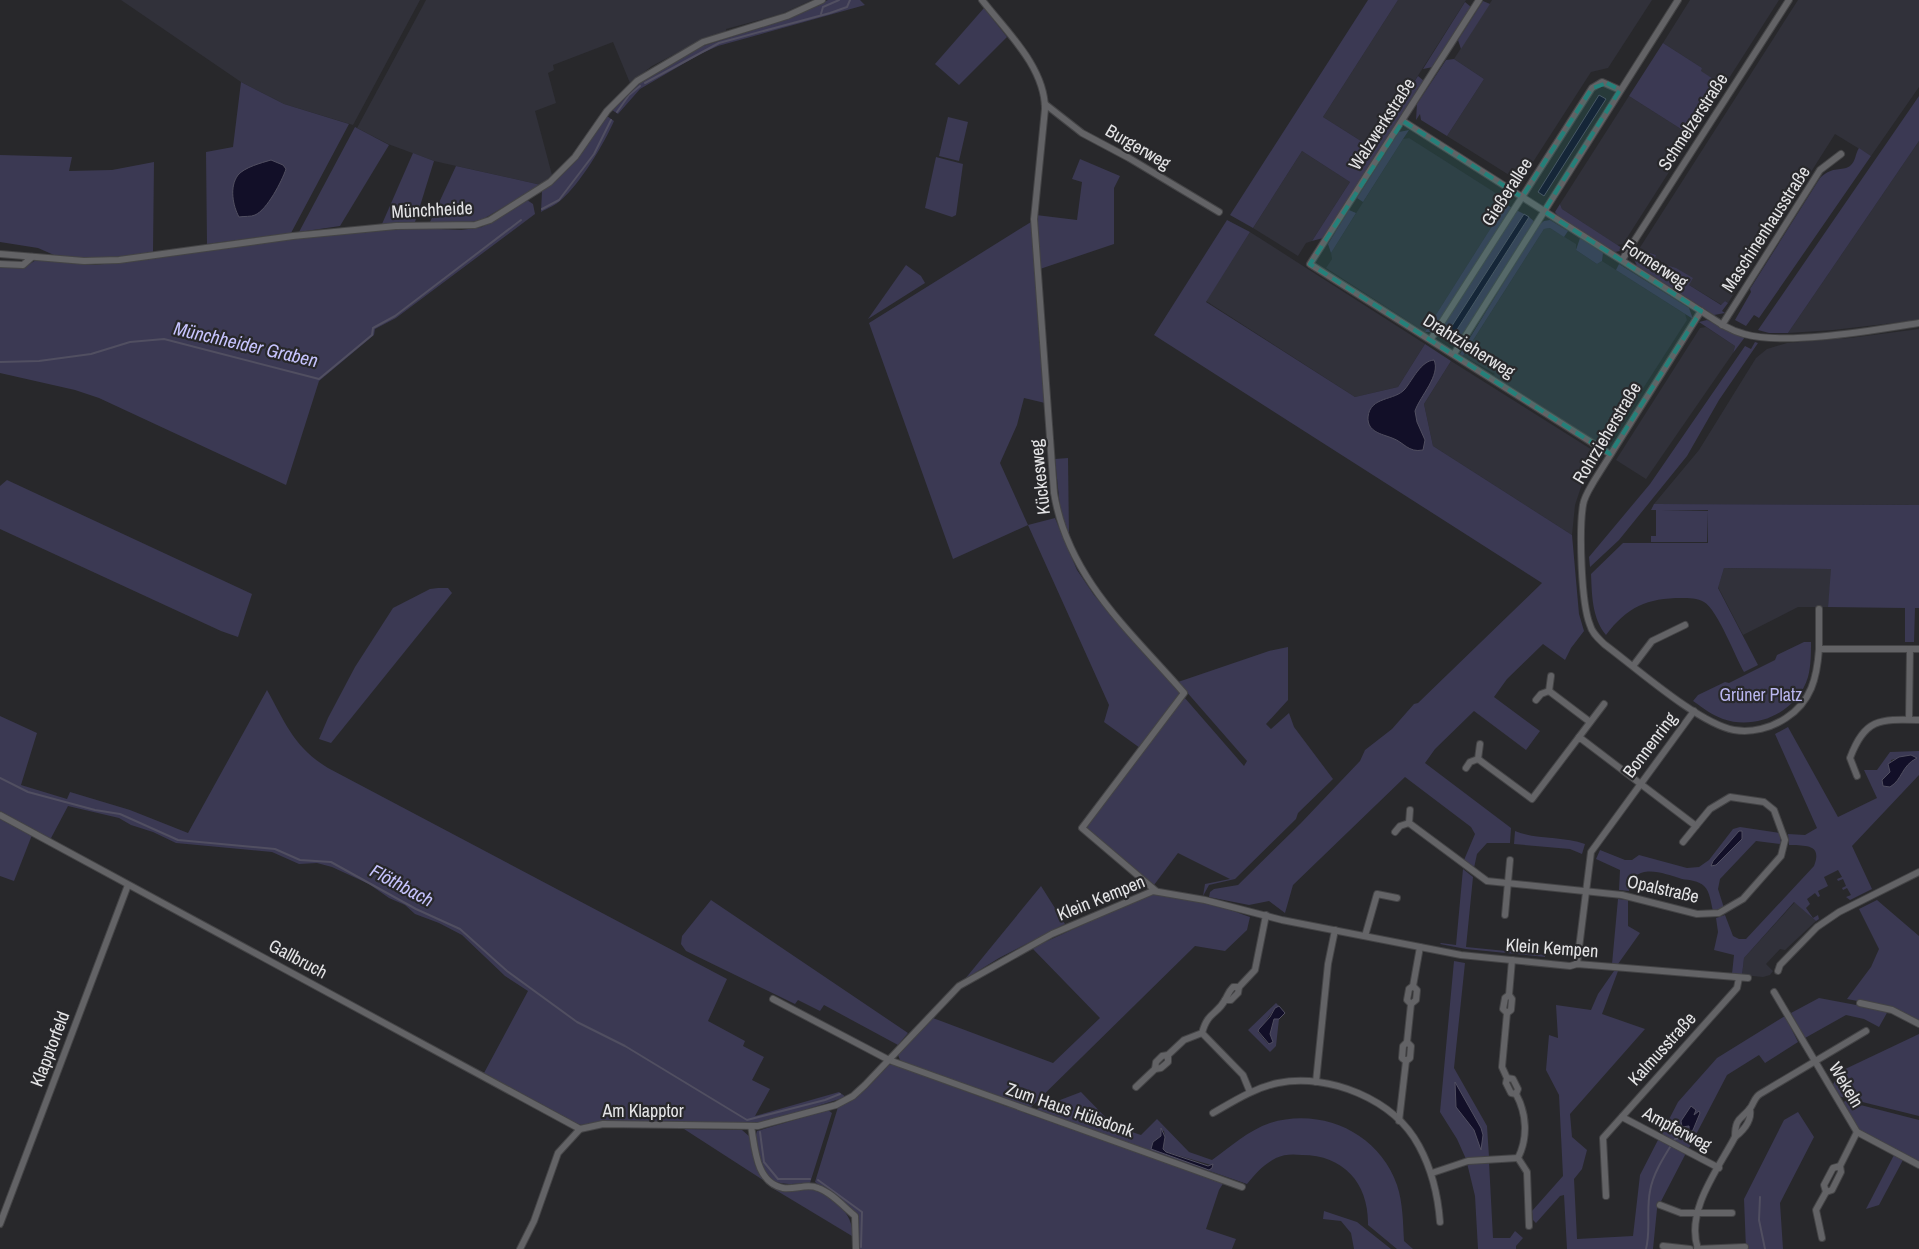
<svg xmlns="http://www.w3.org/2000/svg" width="1919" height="1249" viewBox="0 0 1919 1249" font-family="'Archivo Narrow',sans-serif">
  <rect width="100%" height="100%" fill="#28282b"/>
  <!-- built -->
  <g fill="#31313a">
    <polygon points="121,0 420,0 353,125 284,104 241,82"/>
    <polygon points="426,0 812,0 781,14 726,29 726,31 700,41 652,66 630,83 613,42 553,65 554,70 548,73 556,103 535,111 552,175 541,185 434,161 388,144 357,128"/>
    <polygon points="1398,0 1466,0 1372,148 1323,117"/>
    <polygon points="1492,0 1652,0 1608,68 1591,72 1522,179 1517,180 1447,136 1484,79 1454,59"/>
    <polygon points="1690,0 1779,0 1724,86 1700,71 1702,68 1663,43"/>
    <polygon points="1798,0 1919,0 1919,87 1871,156 1835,134 1728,303 1725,301 1722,305 1689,285 1653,267 1656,255 1639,249"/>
    <polygon points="1629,96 1692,136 1623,244 1617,245 1562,209 1560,204"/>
    <polygon points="1409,138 1505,199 1506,204 1425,332 1326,268 1332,259 1331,253 1403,139"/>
    <polygon points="1919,141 1919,320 1833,330 1788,333"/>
    <polygon points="1302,151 1350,182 1312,241 1306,243 1298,256 1253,228"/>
    <polygon points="1550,228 1576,244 1576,250 1597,264 1602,261 1685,314 1687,320 1608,443 1602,445 1493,375 1495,374 1463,356 1544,229"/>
    <polygon points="1250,232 1425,344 1398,387 1355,397 1206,301"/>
    <polygon points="1706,327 1735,346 1733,353 1646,479 1616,460 1700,328"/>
    <polygon points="1919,329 1919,505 1654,504 1699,450 1756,358 1767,349 1787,343 1850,338"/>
    <polygon points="1451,361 1597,453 1598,459 1581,487 1575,505 1572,535 1433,446 1424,404"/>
    <polygon points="1724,568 1832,569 1828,607 1798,607 1743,635 1718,587"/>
    <polygon points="1795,902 1816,921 1785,950 1780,949 1766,964 1773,971 1770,975 1763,977 1742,975 1744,958"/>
  </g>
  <!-- green -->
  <g fill="#3b3953" fill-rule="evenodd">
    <polygon points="828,0 860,0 865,5 718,46 700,54 640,89 618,114 612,110 637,84 703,46 784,20"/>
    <polygon points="1368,0 1398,0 1323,117 1372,148 1418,76 1424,81 1323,238 1312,241 1350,182 1302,151 1253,228 1230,215"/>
    <polygon points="1483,1 1490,4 1461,49 1458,40"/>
    <polygon points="1465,2 1471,7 1433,67 1423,69"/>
    <polygon points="984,8 1007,37 959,85 935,64"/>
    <polygon points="1663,43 1702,68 1701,71 1724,86 1692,136 1629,96"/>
    <polygon points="1454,59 1484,79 1447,136 1421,120 1420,114 1416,120 1417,104 1446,60"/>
    <polygon points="241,82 284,104 349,124 291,233 207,244 206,152 233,147"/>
    <polygon points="1919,96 1919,141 1788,333 1769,333 1758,330"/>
    <path d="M607,116L614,121C604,144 580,184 561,200C556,205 548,208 541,212L542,191Z"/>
    <polygon points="948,117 968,122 959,161 939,156"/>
    <polygon points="355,127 389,145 340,226 299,232"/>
    <polygon points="1409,130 1403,139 1363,202 1357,198 1399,132"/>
    <path d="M1859,148L1871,156L1759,318L1754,315L1746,326L1735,320L1751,292L1750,289L1820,178C1834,165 1841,172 1850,166C1856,161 1855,154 1859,148Z"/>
    <polygon points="413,153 434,161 415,222 382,224"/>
    <polygon points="0,155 72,157 69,171 112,170 154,162 153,252 96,260 54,255 38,248 0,242"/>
    <polygon points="936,157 963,164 956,215 952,217 925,208"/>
    <polygon points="1080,159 1120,176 1114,188 1114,244 1040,269 1036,215 1077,220 1082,182 1072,179"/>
    <polygon points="456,166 541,185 480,221 461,223 430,222"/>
    <polygon points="527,200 533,204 535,214 396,318 375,329 374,335 319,381 286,485 99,398 75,390 0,373 0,267 25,267 36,260 95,265 113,263 341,232 415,228 461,230 482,227"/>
    <polygon points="1506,204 1512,208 1433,332 1425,332"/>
    <polygon points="1560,204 1562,209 1625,250 1615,252 1559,217 1555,212"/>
    <polygon points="1349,210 1356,213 1331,253 1328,244"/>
    <polygon points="1516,210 1524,214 1446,335 1439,331"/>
    <polygon points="1529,217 1535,222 1460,340 1451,339"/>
    <polygon points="1227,220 1250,232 1206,302 1355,397 1398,387 1425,344 1451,361 1424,404 1433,446 1572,535 1579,614 1584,631 1571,648 1565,660 1543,644 1507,679 1494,697 1540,731 1526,750 1474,711 1435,749 1425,763 1511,828 1510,843 1487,843 1477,854 1474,868 1464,860 1475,834 1471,827 1405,777 1293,885 1285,913 1269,901 1249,905 1209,897 1210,892 1214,889 1238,885 1301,823 1360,761 1365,750 1392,729 1414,704 1418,703 1542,583 1154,335"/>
    <polygon points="1550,220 1568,231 1564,237 1550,228 1544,229 1463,356 1460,354 1539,225 1544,221"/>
    <polygon points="1031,222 1045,403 1024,398 1017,425 1000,463 1028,525 1055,518 1077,570 1094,595 1181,694 1140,748 1104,722 1109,705 1028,525 953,559 869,323"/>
    <polygon points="1580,238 1603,253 1602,261 1597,264 1576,250"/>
    <polygon points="1639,249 1656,255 1653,267 1657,270 1659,263 1676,268 1693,278 1689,285 1721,305 1725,301 1728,303 1722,311 1725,313 1714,315 1637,266 1631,253 1638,258"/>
    <polygon points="1619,264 1689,308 1693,319 1616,270"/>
    <polygon points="906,265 921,276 925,283 868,319"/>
    <polygon points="1707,320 1745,337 1733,353 1735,346 1699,322"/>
    <polygon points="1755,342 1758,343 1719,400 1687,456 1619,540 1590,567 1589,557 1650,484 1745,346 1751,349"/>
    <polygon points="1068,458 1069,538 1061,517 1055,459"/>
    <polygon points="7,480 252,594 238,637 221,631 0,529 0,486"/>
    <path d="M1654,504L1919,505V608H1915L1914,642H1905V608L1828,607L1831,569L1724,568L1718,588L1758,665L1744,672C1736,658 1717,609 1704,602C1698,598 1688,598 1682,598C1647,598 1627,607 1606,635C1592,618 1592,596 1591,574L1623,543H1708V510H1661L1708,511L1707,542H1651V536H1656V510H1651Z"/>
    <polygon points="438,588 448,588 452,593 331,743 319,739 328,718 355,667 393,608 430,589"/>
    <path d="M1804,642H1811C1811,653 1811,666 1808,677C1798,711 1757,731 1723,719C1712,715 1703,708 1693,701L1698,695L1725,682L1729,683L1775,660L1777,655Z"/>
    <polygon points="1288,647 1288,700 1266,724 1271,729 1289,713 1294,727 1333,779 1298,813 1296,819 1235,879 1209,885 1203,896 1205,884 1230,879 1178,853 1154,885 1086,827 1184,697 1244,766 1247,761 1178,682 1269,651"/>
    <path d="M267,690C286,724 294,747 328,768L727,979L708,1021L745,1041L743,1046L764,1057L752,1080L770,1089L755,1116L839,1092L846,1097L760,1124L601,1122L581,1125L576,1123L484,1073L528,991L505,976L462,935L439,923L415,914L405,905L389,898L369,884L332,867L317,863L299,864L272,852L176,843L153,832L131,825L119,818L68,806L50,840L0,813V716L37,733L21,785L67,799L70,792L130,810L188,833Z"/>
    <path d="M1788,727L1838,817L1877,798L1864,770H1877L1890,752L1919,751V775L1852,846L1872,889L1850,900L1846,897L1851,895L1847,888L1843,890L1842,888L1846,886L1843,879L1838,881L1837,879L1842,877L1838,870L1824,877L1828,886L1818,891L1820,896L1818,897L1815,893L1807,899L1810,904L1806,908L1813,918L1818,915L1819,919L1816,921L1794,902L1744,958L1742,975L1732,974L1734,955L1714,950L1718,932L1716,918L1725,915L1733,936L1739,939H1746L1814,866C1823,843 1804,846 1789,845L1788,834L1805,835L1817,828L1775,734ZM1911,755C1910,764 1901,772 1897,781L1883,786L1882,780L1890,772L1891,760Z"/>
    <polygon points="0,818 32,835 14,881 0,876"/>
    <path d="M1740,827L1780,833L1781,844L1756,841L1720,879L1718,889L1724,908L1713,911C1711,904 1710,891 1704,886C1699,881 1689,880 1682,879C1663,873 1633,861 1629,891L1619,890L1620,870L1596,859L1600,850L1625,860H1632L1639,855L1687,868L1699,867L1709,860L1733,829Z"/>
    <path d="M1515,831C1537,840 1563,836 1585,844L1582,854L1570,849L1514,844Z"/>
    <polygon points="1463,869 1473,877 1466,947 1545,955 1545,957 1466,949 1440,944 1441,943 1456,945"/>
    <polygon points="1041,886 1065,924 999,958 965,979"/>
    <path d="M1150,894C1182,894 1220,906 1250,917L1247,930L1225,951L1195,946L1025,1113L1224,1182L1219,1190L1206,1229L1236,1239L1232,1249H858L859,1215L815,1182L838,1107L868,1087L889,1065H894L1008,1107L1012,1103L910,1065L900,1060L898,1055L933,1018L1053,1063L1100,1018L1032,948Z"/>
    <polygon points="1618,899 1628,900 1628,926 1640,933 1618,964 1612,964"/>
    <polygon points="711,900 908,1033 898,1045 824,1005 820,1011 798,1000 795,1004 686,951 681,944 682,936"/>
    <polygon points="1877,900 1919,936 1919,1022 1889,1007 1847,999 1871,967 1879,949 1859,909"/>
    <polygon points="1454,961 1465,963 1454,1068 1487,1126 1489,1157 1466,1159 1457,1139 1440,1112"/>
    <polygon points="1614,971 1618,971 1602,1014 1645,1029 1570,1114 1572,1137 1587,1150 1582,1169 1574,1179 1577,1239 1633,1236 1640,1175 1658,1140 1661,1139 1684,1152 1685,1155 1657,1209 1653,1249 1567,1249 1564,1195 1560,1196 1536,1223 1533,1220 1532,1211 1563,1176 1559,1095 1546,1070 1549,1035 1558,1038 1556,1005 1591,1010 1598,994"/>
    <polygon points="1819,998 1888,1011 1879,1027 1864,1019 1846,1015 1805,1038 1791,1013"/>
    <polygon points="1276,1003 1279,1006 1275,1008 1258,1032 1268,1044 1272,1039 1270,1034 1274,1019 1279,1019 1276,1046 1270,1052 1248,1030"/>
    <polygon points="1785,1016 1798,1042 1765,1063 1759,1055 1727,1075 1689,1148 1663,1136 1662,1133 1678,1102 1717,1058"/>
    <polygon points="1919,1034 1919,1116 1838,1096 1832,1086 1841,1071"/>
    <path d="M1081,1092L1114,1126L1141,1135L1157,1119L1189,1152L1212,1160C1230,1147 1249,1130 1270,1123C1322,1107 1379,1133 1397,1185C1403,1203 1403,1223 1404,1241L1413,1249H1397L1368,1225C1369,1184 1344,1155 1302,1155C1293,1154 1284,1154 1276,1158C1264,1164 1255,1174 1247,1184L1034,1110ZM1161,1130L1164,1131L1165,1137L1163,1149L1166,1152L1211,1165L1209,1170L1152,1149L1153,1142L1161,1136Z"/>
    <polygon points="1845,1101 1919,1120 1919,1162 1858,1129 1842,1104"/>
    <path d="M828,1110L832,1113L810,1183C782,1185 765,1187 759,1154C757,1147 754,1138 757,1131Z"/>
    <polygon points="1798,1112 1814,1137 1780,1203 1783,1249 1746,1249 1744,1199 1784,1120"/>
    <polygon points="684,1129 742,1130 750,1137 755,1165 763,1180"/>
    <polygon points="1894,1155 1903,1160 1879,1205 1866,1209"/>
    <polygon points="1489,1162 1493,1238 1510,1238 1515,1231 1523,1238 1516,1246 1516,1249 1478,1249 1475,1196 1467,1163"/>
    <path d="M810,1188C830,1195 855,1213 852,1236L774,1189Z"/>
    <polygon points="1324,1211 1357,1222 1391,1249 1354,1249 1351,1233 1341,1221 1323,1219"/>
  </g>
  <!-- water -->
  <g fill="#120f28" stroke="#514f61">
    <polygon points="1599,95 1606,99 1544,196 1538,192"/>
    <path d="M271,160L283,165L286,169C282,181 267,210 255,215C251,217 244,216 239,217C233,206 229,187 238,175C245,167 261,163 271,160Z"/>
    <polygon points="1524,214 1529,217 1451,339 1446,335"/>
    <path d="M1434,360C1441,375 1420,396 1415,411L1417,422L1425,440L1423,450C1408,453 1404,442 1392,438C1382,434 1367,432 1368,417C1370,396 1395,401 1405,389C1413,379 1421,361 1434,360Z"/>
    <path d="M1911,755L1917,758C1901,766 1903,779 1890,787L1883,786L1882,780L1890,772L1888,764L1899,757Z"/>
    <polygon points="1739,831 1742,831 1742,839 1716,865 1711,866 1713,861"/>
    <polygon points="1279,1006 1285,1013 1279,1019 1274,1019 1270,1034 1273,1042 1269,1044 1258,1031 1259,1029 1270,1017 1275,1008"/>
    <polygon points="1455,1082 1481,1128 1483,1135 1481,1150 1474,1130 1456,1107"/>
    <polygon points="1691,1106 1696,1110 1694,1115 1699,1111 1700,1113 1693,1130 1689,1133 1689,1126 1682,1127 1681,1121"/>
    <polygon points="1161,1128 1165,1137 1163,1149 1166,1152 1208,1166 1213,1164 1212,1168 1209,1170 1151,1149 1153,1142 1161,1136"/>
  </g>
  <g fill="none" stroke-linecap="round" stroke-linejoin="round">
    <!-- stream -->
    <g stroke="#514f61" stroke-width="2">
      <polyline points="821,14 823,7 839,0"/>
      <polyline points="645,83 719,43 830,13 847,7 850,0"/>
      <polyline points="617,112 629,95 640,86"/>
      <polyline points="542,209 559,200 594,154 611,120"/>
      <polyline points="0,362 39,361 91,354 130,342 164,339 319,379 372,335 373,328 395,316 521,220"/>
      <polyline points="0,778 28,792 95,810 120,814 178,840 275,849 300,860 331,862 416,909 460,929 507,971 577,1022 625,1046 747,1120 825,1100 840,1094"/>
      <polyline points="760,1132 764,1162 778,1179 810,1179"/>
      <polyline points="818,1180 862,1212 861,1247"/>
      <polyline points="1760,1197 1759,1220 1765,1249"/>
      <path d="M1646,1249C1651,1230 1646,1211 1650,1191C1653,1173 1665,1155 1675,1139L1684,1137L1689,1133"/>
    </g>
    <!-- minor casing -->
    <g stroke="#444446" stroke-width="8">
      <g id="minor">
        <path d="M982,0C1006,31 1045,67 1045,109L1034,219L1054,493C1068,578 1130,631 1184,693L1082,828L1156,891"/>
        <polyline points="1479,0 1310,264 1610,454"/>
        <polyline points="1045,104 1082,133 1129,158 1219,212"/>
        <path d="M1403,121L1701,311C1715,320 1728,330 1744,334C1787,346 1874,330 1919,323"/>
        <polyline points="0,254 84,261 119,260 293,236 396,226 475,225 490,220 550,182 575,157 607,111 637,81 703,42 787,16 822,0"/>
        <polyline points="1622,260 1789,0"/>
        <polyline points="0,264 23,265 32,257"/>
        <path d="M1701,311L1594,481C1590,488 1584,497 1583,505C1579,530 1581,603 1590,625C1592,633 1598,638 1604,644C1635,667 1699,724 1734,730C1752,733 1771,728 1786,718C1811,702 1817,678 1819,649H1919"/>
        <polyline points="1722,325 1820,170 1841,154"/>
        <polyline points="1431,339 1592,88 1602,82 1620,90"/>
        <polyline points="1454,354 1678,0"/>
        <polyline points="1819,609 1819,649"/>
        <polyline points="1633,666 1652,641 1685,625"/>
        <polyline points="1549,691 1590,722"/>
        <polyline points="1536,700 1541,694 1549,691 1551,676"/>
        <polyline points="1909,719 1910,649"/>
        <polyline points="1579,737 1604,704"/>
        <polyline points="1466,768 1470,762 1478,759 1480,744"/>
        <path d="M1857,776L1850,758C1865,718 1880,719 1919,720"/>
        <polyline points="1410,810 1409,823 1487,881 1622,895 1697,914 1719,913 1743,899 1781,856 1785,840 1774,810 1764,802 1730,797 1710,809 1696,826 1579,737 1532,799 1478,759"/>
        <polyline points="0,815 580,1129"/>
        <polyline points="1395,832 1400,826 1409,823"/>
        <polyline points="1683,842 1696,826"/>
        <polyline points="1505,915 1510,860"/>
        <polyline points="1365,936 1377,894 1397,898"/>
        <path d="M1512,960L1509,995L1505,998L1503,1009L1507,1013L1502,1067L1507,1078L1506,1083L1511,1093L1516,1094C1527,1114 1528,1138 1518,1158L1527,1172L1529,1226"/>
        <polyline points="1577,964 1591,852 1694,711"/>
        <polyline points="1778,971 1780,965 1817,927 1839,912 1919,872"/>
        <polyline points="1774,992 1857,1132 1919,1165"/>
        <polyline points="773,999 889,1060 1242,1187"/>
        <polyline points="1225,1000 1231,1000 1238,993 1239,987"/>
        <polyline points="1860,1003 1892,1010 1919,1024"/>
        <polyline points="1411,1004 1416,1000 1417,990 1413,986"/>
        <polyline points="1507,1013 1511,1010 1512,999 1509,995"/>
        <polyline points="1202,1033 1243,1075 1250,1092"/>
        <polyline points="1406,1061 1410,1058 1411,1046 1407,1042"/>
        <polyline points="1155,1069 1161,1068 1168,1062 1168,1055"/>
        <polyline points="1507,1078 1513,1079 1518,1089 1516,1094"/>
        <polyline points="1316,1082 1328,964 1335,930"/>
        <path d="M1136,1087L1155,1069L1156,1062L1162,1056L1168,1055L1184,1040L1202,1033C1208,1011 1217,1015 1225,1000C1228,995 1228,992 1233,987H1239L1255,970L1266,915"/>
        <path d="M1213,1113C1234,1101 1254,1088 1278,1083C1329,1073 1394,1099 1419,1146C1432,1170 1438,1195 1440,1222"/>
        <polyline points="1622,1117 1719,1168"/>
        <polyline points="1399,1121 1406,1061 1402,1058 1403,1046 1407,1042 1411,1004 1407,1000 1409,989 1413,986 1420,947"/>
        <path d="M751,1126C755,1148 756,1183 783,1188C795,1190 807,1183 818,1188C831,1192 844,1207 855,1216L856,1249"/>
        <path d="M1735,1137C1744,1130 1752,1121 1750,1109"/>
        <polyline points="1432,1173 1468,1161 1518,1158"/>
        <polyline points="1826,1192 1824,1185 1833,1168 1840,1166 1857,1132"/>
        <polyline points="1606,1196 1603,1138 1737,988 1739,978"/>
        <polyline points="1660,1205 1681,1213 1732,1213"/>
        <polyline points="0,1224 128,885"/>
        <polyline points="1822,1238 1816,1210 1826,1192 1832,1190 1841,1172 1840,1166"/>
        <polyline points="1663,1246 1690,1249"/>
        <polyline points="520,1249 534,1221 558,1153 580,1129 603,1124 758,1126 836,1105 853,1096 865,1085 959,986 1052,934 1153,891 1205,900 1282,920 1461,955 1570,966 1577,964 1748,978"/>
        <polyline points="1697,1249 1745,1247"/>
        <path d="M1698,1249C1685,1211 1718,1169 1735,1137C1735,1116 1742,1120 1751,1107C1754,1102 1755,1097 1760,1094L1866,1031"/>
      </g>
    </g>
    <!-- minor -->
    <use href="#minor" stroke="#636366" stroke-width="6"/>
  </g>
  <!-- marked area -->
  <path fill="#24817a" fill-opacity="0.2" stroke="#24817a" stroke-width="4" stroke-dasharray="10 6" stroke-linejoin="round" d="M1607,83L1620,90L1544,211L1701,311L1610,454L1310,264L1403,121L1522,197L1592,88Z"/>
  <g text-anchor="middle" stroke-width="4.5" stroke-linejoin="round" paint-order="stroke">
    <!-- street labels -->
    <g font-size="18" fill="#e4e4e6" stroke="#28282b">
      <text transform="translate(1693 122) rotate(-57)" y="6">Schmelzerstraße</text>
      <text transform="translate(1382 124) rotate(-57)" y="6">Walzwerkstraße</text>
      <text transform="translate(1138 147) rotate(30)" y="6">Burgerweg</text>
      <text transform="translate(1507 192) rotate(-57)" y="6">Gießerallee</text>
      <text transform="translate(432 210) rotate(-3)" y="6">Münchheide</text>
      <text transform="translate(1766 229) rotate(-57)" y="6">Maschinenhausstraße</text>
      <text transform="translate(1655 264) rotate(33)" y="6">Formerweg</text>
      <text transform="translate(1469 346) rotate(32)" y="6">Drahtzieherweg</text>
      <text transform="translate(1607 433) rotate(-59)" y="6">Rohrzieherstraße</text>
      <text transform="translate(1040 477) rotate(-96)" y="6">Kückesweg</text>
      <text transform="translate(1650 745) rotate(-53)" y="6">Bonnenring</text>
      <text transform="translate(1663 889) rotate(13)" y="6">Opalstraße</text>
      <text transform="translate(1101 898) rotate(-22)" y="6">Klein Kempen</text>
      <text transform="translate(1552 948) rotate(4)" y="6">Klein Kempen</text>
      <text transform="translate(298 959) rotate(28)" y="6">Gallbruch</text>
      <text transform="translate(50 1049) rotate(-69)" y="6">Klapptorfeld</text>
      <text transform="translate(1662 1049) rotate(-48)" y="6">Kalmusstraße</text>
      <text transform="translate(1846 1085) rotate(59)" y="6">Wekeln</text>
      <text transform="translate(1070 1110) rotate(19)" y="6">Zum Haus Hülsdonk</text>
      <text x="643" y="1117">Am Klapptor</text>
      <text transform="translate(1677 1129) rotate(28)" y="6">Ampferweg</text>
    </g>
    <!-- park labels -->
    <g font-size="18" fill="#bab7f0" stroke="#28282b">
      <text x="1761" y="701">Grüner Platz</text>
    </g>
    <!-- water labels -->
    <g font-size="19" font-style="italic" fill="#c7c4fe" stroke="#28282b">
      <text transform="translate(246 344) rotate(13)" y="7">Münchheider Graben</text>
      <text transform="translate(402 885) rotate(28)" y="7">Flöthbach</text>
    </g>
  </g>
</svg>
